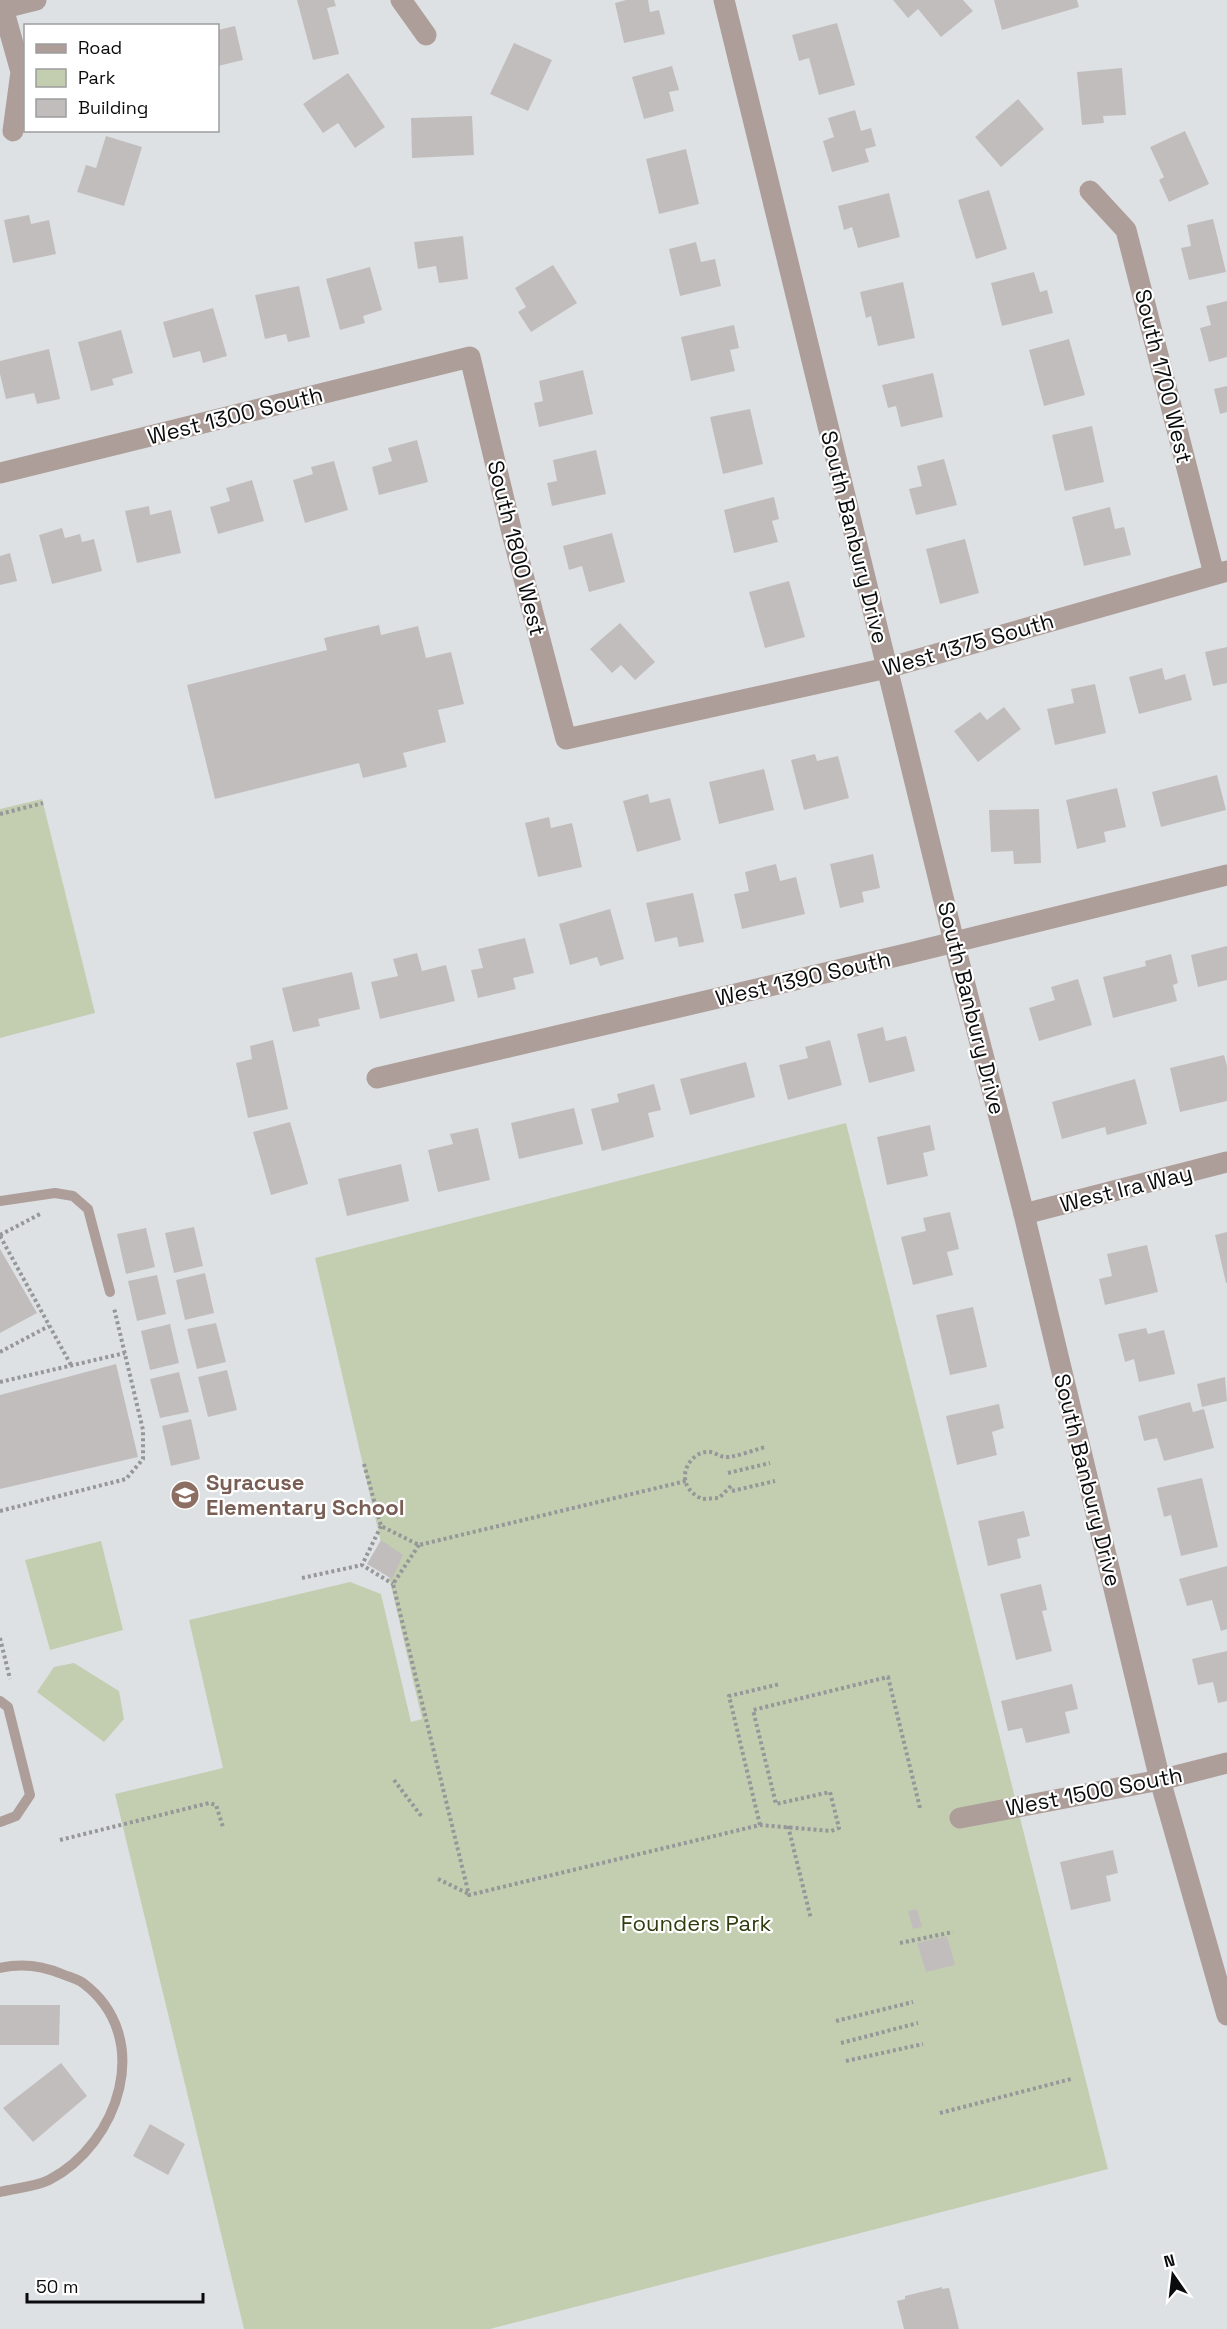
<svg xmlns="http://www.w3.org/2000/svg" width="1227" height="2329" viewBox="0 0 1227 2329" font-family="'Space Grotesk',sans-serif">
  <rect width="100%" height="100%" fill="#dee1e4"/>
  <!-- green -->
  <g fill="#c3ceb1">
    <polygon points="42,799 95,1013 0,1038 0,809"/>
    <polygon points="846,1123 1108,2169 490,2329 244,2329 115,1794 223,1768 189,1620 350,1582 381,1594 411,1722 422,1719 315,1258"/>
    <polygon points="101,1541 123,1630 50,1650 25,1560"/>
    <polygon points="74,1663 119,1691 124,1719 104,1742 37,1692 54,1667"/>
  </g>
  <!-- building -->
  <g fill="#c2bdbd">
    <polygon points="297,0 334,0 336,6 327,8 339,54 313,60"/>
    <polygon points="626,0 648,0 650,12 659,10 665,34 624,43 615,3"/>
    <polygon points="893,0 963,0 973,11 941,37 918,9 908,18"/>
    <polygon points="994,0 1077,0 1079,7 1002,30"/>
    <polygon points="837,23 855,85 819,95 809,58 799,61 792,35"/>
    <polygon points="235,26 243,60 218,66 218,30"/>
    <polygon points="514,43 552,60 528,111 490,94"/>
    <polygon points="672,66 679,90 669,92 674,111 644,119 632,77"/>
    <polygon points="1122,68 1126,115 1103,116 1104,123 1082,125 1077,72"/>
    <polygon points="348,73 385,127 355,148 338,123 323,133 303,104"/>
    <polygon points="1018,99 1044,129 1001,167 975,137"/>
    <polygon points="855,110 861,131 871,128 876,146 865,149 869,162 832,172 823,141 834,137 828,118"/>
    <polygon points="472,116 474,155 412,158 411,118"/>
    <polygon points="1185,131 1209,184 1169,202 1159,180 1164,177 1150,147"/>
    <polygon points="106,136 142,147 124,206 77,192 86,165 96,168"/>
    <polygon points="686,149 699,204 659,214 646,159"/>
    <polygon points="989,190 1007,249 976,259 958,200"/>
    <polygon points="889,193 900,237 858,248 852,227 844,230 838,206"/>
    <polygon points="29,215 31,224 49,220 56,254 13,263 4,220"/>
    <polygon points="1213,219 1226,272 1189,280 1181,248 1191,246 1187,225"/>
    <polygon points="463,236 468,279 439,283 436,266 418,269 414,242"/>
    <polygon points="696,242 701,262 715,259 721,286 680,296 669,249"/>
    <polygon points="553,265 577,303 531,332 518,312 526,307 515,288"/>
    <polygon points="370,267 382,310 363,316 365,323 340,330 326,279"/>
    <polygon points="1034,272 1040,292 1047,290 1053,313 1002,326 991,283"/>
    <polygon points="903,282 915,338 878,346 871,316 866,318 860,292"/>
    <polygon points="299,286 310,337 288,342 286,334 265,339 255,295"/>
    <polygon points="1227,301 1227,357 1209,362 1200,328 1211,325 1206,306"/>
    <polygon points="213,308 227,356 203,363 200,351 173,358 163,322"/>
    <polygon points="734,325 739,348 730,350 735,371 691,381 681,337"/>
    <polygon points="121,330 133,373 112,379 114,385 91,391 78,342"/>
    <polygon points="1069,339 1085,395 1044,406 1029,350"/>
    <polygon points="49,349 60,399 37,404 34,393 6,399 0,374 0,361"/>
    <polygon points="583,370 593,414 539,427 534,403 543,401 539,381"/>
    <polygon points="933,373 943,417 901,427 896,406 888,408 882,385"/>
    <polygon points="1227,386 1227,412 1220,414 1214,389"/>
    <polygon points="750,409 763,464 723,474 710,417"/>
    <polygon points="1092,426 1104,482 1065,491 1052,435"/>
    <polygon points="417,440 428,482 379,495 372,467 392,461 388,448"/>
    <polygon points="596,450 606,494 552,506 547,483 557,481 553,460"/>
    <polygon points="944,459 957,505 916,515 909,489 922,486 917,466"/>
    <polygon points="334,461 348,510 305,523 293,480 313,474 311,467"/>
    <polygon points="252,480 264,521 218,534 210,507 230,501 226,488"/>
    <polygon points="774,497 779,519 772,521 778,542 734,553 724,510"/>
    <polygon points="149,506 150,515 171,510 181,553 137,563 125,511"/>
    <polygon points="1110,507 1115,529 1124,527 1131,555 1084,566 1072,517"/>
    <polygon points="62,528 65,538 80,534 82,542 94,539 102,571 52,584 39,535"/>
    <polygon points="612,533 625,582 589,592 582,566 569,570 563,546"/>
    <polygon points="965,539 979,593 940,604 926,549"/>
    <polygon points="10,553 17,581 0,585 0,556"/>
    <polygon points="789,581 805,637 765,648 749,592"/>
    <polygon points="620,623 655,662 635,680 621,665 612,673 590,649"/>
    <polygon points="379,625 381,635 418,626 426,658 451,652 464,704 438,710 446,742 403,753 407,767 363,778 359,763 215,799 187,685 327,650 324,638"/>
    <polygon points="1227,647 1227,683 1213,686 1205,652"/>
    <polygon points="1162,668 1165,680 1185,674 1192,700 1139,714 1129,677"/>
    <polygon points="1095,684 1106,733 1055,745 1047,709 1074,703 1071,689"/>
    <polygon points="1004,707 1021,729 978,762 954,731 980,712 987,720"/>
    <polygon points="815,754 817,761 838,756 849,798 804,810 791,760"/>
    <polygon points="764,769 774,810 719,824 709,782"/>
    <polygon points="1217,775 1226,810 1161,827 1152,792"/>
    <polygon points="1117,788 1126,827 1104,832 1106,842 1077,849 1066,800"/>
    <polygon points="648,794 650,803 670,798 681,840 637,852 623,801"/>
    <polygon points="1039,809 1041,863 1014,864 1013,851 991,852 989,810"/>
    <polygon points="549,817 551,828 572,823 582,867 538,877 525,823"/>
    <polygon points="873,854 880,888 862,892 864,902 840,908 830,864"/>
    <polygon points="776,864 780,881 796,877 805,914 742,929 734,894 749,891 745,872"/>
    <polygon points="693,893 704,942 679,947 677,937 655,942 646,903"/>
    <polygon points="610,909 624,959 600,966 597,957 570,965 559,924"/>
    <polygon points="525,938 534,973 513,978 516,989 478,998 471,970 483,968 478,949"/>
    <polygon points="1227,946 1227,980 1198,987 1191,955"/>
    <polygon points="417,953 422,971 446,965 455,1001 380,1019 371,982 398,976 393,959"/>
    <polygon points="1171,954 1178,983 1173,985 1177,1001 1113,1018 1103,977 1146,966 1145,961"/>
    <polygon points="352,972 360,1009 318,1019 320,1026 293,1032 282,988"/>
    <polygon points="1078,979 1092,1025 1039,1041 1029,1008 1055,1000 1051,987"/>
    <polygon points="883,1027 886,1041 906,1036 915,1071 869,1083 857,1034"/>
    <polygon points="273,1040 288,1109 248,1118 236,1063 252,1059 250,1046"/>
    <polygon points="830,1040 842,1085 788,1100 779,1065 808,1058 805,1047"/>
    <polygon points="1224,1055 1227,1066 1227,1101 1180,1112 1170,1068"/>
    <polygon points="746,1062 755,1097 690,1115 680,1079"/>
    <polygon points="1135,1079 1147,1124 1107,1135 1105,1127 1062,1139 1052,1102"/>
    <polygon points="654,1084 661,1110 648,1113 654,1137 602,1151 591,1109 619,1102 617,1094"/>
    <polygon points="574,1108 583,1144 519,1159 511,1123"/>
    <polygon points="290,1122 308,1184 271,1195 253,1132"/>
    <polygon points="930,1125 935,1150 923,1153 928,1176 887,1185 877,1137"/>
    <polygon points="478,1128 490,1180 438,1192 428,1150 453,1144 450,1134"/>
    <polygon points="401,1164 409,1201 347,1216 338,1179"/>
    <polygon points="950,1212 959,1249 947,1252 953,1275 913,1285 901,1237 926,1231 923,1218"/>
    <polygon points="194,1227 203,1266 174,1273 165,1233"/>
    <polygon points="146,1228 155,1267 126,1274 117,1234"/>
    <polygon points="1227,1232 1227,1283 1226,1283 1215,1235"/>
    <polygon points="1147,1245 1158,1292 1105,1305 1099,1279 1112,1276 1107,1254"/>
    <polygon points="0,1249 37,1313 0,1333"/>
    <polygon points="205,1273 214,1313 185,1320 176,1280"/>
    <polygon points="157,1275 166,1314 137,1321 128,1281"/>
    <polygon points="973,1307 987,1367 950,1375 936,1315"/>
    <polygon points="216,1323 226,1362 197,1369 187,1329"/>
    <polygon points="170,1324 179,1363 150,1370 141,1331"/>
    <polygon points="1146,1328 1148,1334 1164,1330 1175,1374 1139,1382 1134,1359 1125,1362 1118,1334"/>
    <polygon points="116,1364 138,1457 0,1489 0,1395"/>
    <polygon points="227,1370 237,1410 208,1417 198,1377"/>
    <polygon points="179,1372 189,1412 160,1418 150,1379"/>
    <polygon points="1225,1377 1227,1401 1202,1407 1197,1384"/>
    <polygon points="1190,1402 1193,1412 1204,1409 1214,1448 1164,1461 1157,1438 1144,1441 1138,1416"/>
    <polygon points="999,1404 1004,1428 992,1432 997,1455 957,1465 946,1416"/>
    <polygon points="191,1419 200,1459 171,1466 162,1426"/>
    <polygon points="1202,1478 1218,1547 1181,1556 1171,1515 1164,1517 1157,1488"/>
    <polygon points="1024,1511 1030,1536 1017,1539 1021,1558 988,1566 978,1521"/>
    <polygon points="381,1540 403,1555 392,1579 367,1564"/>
    <polygon points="1227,1566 1227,1629 1221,1631 1212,1600 1187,1606 1179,1579"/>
    <polygon points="1041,1584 1047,1610 1042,1611 1052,1651 1016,1660 1000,1594"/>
    <polygon points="1227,1651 1227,1701 1218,1703 1213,1682 1198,1685 1192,1659"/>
    <polygon points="1072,1684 1078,1709 1065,1712 1070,1733 1026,1743 1022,1728 1008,1731 1001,1701"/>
    <polygon points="1113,1850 1118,1873 1106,1876 1111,1901 1071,1910 1060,1862"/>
    <polygon points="917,1909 922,1927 913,1929 908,1911"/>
    <polygon points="947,1936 955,1965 926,1972 917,1943"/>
    <polygon points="0,2005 60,2005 59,2045 0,2045"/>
    <polygon points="61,2063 87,2096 33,2142 3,2108"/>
    <polygon points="150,2124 185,2144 168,2175 133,2156"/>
    <polygon points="942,2287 942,2289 949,2288 959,2329 904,2329 897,2301 905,2299 905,2296"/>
  </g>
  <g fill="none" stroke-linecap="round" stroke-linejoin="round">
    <!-- path -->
    <g stroke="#959799" stroke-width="4" stroke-dasharray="3 3" stroke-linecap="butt">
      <polyline points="0,814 43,803"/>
      <polyline points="0,1235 42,1213"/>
      <polyline points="0,1236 71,1365"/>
      <polyline points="0,1352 49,1326"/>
      <polyline points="0,1382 125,1353"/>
      <polyline points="364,1464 381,1526 419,1545 686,1481"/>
      <polyline points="728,1473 770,1463"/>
      <path d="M731,1486L719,1498L702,1499C694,1495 686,1489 685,1478C684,1464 697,1450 711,1452C716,1453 720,1457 725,1457C734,1458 756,1449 766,1447"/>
      <polyline points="732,1491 775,1481"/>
      <polyline points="0,1511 126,1479 143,1459 143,1430 114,1308"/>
      <polyline points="381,1526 362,1565 393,1584"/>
      <polyline points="419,1545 393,1584 469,1895 760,1825 831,1831 839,1828 830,1792 776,1804 753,1710 888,1677 920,1808"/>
      <polyline points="302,1578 362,1565"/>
      <polyline points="0,1638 10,1679"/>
      <polyline points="394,1780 422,1817"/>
      <polyline points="760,1825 729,1696 780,1684"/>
      <polyline points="788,1826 811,1919"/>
      <polyline points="60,1840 209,1803 216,1805 223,1827"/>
      <polyline points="438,1879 469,1894"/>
      <polyline points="900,1943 953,1932"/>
      <polyline points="836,2021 913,2002"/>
      <polyline points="841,2043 918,2023"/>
      <polyline points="846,2061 923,2044"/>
      <polyline points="940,2113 1071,2079"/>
    </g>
    <!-- lane -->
    <g stroke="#ad9e99" stroke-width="10">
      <polyline points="0,1201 55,1193 73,1196 88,1209 110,1292"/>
      <polyline points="0,1701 8,1707 30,1795 16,1816 0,1822"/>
      <path d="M0,1968C21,1963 43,1966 62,1974C69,1977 78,1979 83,1983C155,2037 119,2144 49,2180C35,2187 15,2188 0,2192"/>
    </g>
    <!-- street -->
    <g stroke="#ad9e99" stroke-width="21">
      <polyline points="401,0 426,35"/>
      <polyline points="724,0 954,942 1024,1214 1160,1780 1227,2015"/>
      <polyline points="3,8 21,72 13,131"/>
      <polyline points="0,9 36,0"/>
      <polyline points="1090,191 1126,230 1214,574"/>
      <polyline points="0,473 470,357 512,533 566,739 887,668 1227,571"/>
      <polyline points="377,1078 910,953 1227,875"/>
      <polyline points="1024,1214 1227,1162"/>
      <polyline points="960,1818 1160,1780 1227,1763"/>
    </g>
  </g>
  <!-- icons -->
  <defs>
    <g id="school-disc" transform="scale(1.5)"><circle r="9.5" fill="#8d6e63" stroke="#fff"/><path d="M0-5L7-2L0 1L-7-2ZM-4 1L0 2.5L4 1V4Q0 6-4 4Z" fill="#fff"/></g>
  </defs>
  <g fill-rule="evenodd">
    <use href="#school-disc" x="185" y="1495"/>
  </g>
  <g text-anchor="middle" stroke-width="4.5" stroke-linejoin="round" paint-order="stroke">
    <!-- street labels -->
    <g font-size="22" fill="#0a0b0c" stroke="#fff">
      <text transform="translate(1164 376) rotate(76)" y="8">South 1700 West</text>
      <text transform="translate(235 415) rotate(-14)" y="8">West 1300 South</text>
      <text transform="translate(855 537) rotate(76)" y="8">South Banbury Drive</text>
      <text transform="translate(517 548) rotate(76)" y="8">South 1800 West</text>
      <text transform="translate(968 644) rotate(-16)" y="8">West 1375 South</text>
      <text transform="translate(803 978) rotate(-13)" y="8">West 1390 South</text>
      <text transform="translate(972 1008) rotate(76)" y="8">South Banbury Drive</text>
      <text transform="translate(1126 1188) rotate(-14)" y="8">West Ira Way</text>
      <text transform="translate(1088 1480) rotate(76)" y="8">South Banbury Drive</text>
      <text transform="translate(1094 1791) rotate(-11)" y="8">West 1500 South</text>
    </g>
    <!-- education labels -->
    <g font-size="22" font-weight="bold" fill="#785e54" stroke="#fff" text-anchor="start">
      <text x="206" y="1490">Syracuse<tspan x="206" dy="25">Elementary School</tspan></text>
    </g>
    <!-- park labels -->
    <g font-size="22" fill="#2f3d0e" stroke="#fff">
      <text x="696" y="1931">Founders Park</text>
    </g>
  </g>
  <!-- legend -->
  <rect x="24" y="24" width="195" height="108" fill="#ffffff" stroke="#9d9d9e" stroke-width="1.5"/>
  <rect x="36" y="44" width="30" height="9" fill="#ad9e99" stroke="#9d9d9e" stroke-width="1.5"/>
  <text x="78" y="54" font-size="18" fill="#0a0b0c">Road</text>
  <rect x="36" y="69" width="30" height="18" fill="#c3ceb1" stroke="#9d9d9e" stroke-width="1.5"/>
  <text x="78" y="84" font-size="18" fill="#0a0b0c">Park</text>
  <rect x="36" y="99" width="30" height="18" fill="#c2bdbd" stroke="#9d9d9e" stroke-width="1.5"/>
  <text x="78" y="114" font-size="18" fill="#0a0b0c">Building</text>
  <!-- north arrow -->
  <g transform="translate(1173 2275) rotate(346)" stroke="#ffffff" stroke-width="4.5" paint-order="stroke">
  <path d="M0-4.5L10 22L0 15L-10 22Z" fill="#0a0b0c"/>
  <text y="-9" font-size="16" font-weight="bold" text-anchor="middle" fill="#0a0b0c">N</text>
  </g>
  <!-- scale -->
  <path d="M27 2293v9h176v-9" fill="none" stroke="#0a0b0c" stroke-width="3"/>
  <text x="36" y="2293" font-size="18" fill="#0a0b0c" stroke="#ffffff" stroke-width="4.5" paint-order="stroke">50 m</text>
</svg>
